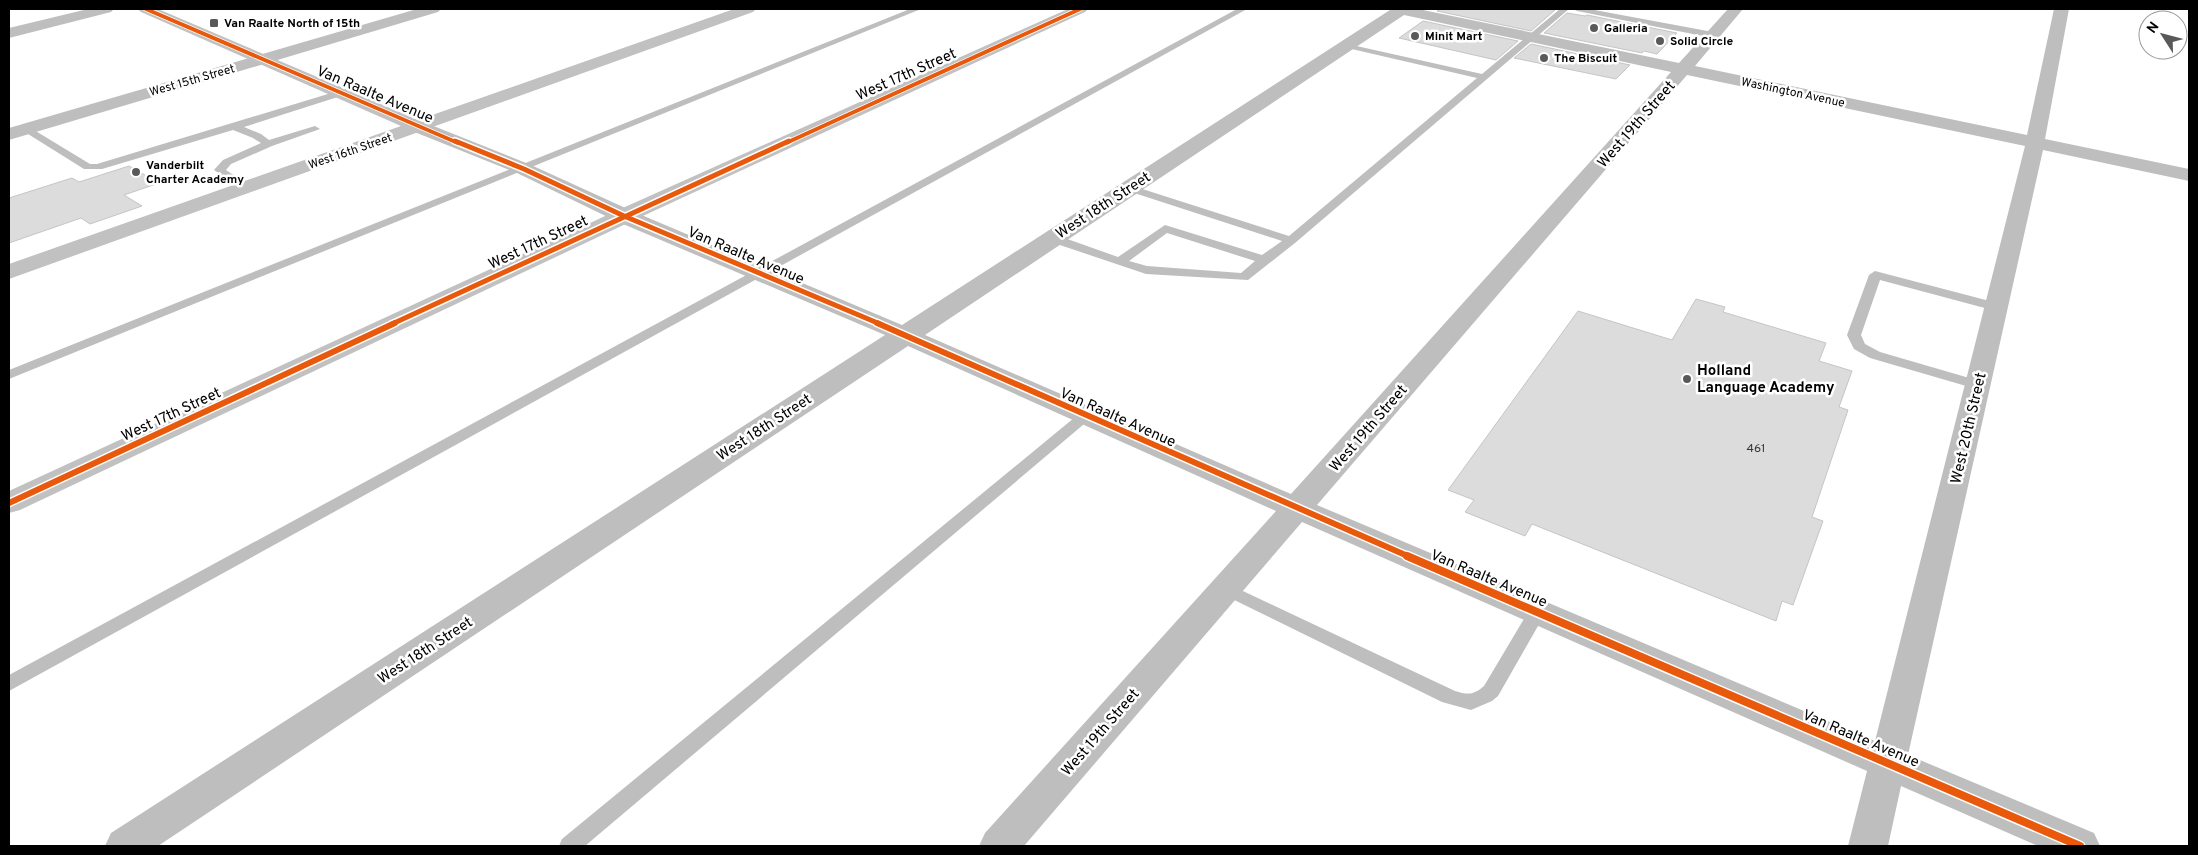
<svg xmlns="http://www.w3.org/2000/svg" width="2198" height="855" viewBox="0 0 2198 855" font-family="Overpass,sans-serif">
  <rect width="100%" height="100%" fill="#fff"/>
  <!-- building -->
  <g fill="#dcdcdc" stroke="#c5c5c5">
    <polygon points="1440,9 1546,9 1555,10 1531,31 1437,11"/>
    <polygon points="1567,13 1585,16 1587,15 1677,33 1657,54 1644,51 1642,53 1544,33"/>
    <polygon points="1423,21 1518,41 1496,60 1399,38"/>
    <polygon points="1531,44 1630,65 1616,79 1514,58"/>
    <polygon points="129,166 159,183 124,195 142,206 90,224 81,218 9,243 9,198 72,178 79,182"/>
    <polygon points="1696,299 1725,307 1723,312 1826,343 1819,361 1852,371 1839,407 1848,410 1812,517 1823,521 1793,605 1782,601 1776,621 1532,524 1525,536 1465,512 1474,500 1448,490 1578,311 1672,340"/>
  </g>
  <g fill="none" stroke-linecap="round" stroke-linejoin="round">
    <!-- lane -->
    <g fill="#bebebe" fill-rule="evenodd">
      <polygon points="910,9 921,9 9,379 9,370"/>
      <polygon points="1237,9 1247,9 9,691 9,675"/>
      <path d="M1560,9H1569L1295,243L1248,280L1146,274L1048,241L1046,238L1048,235H1056L1118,257L1165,225L1262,255L1282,241L1125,190L1123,188L1129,185L1133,186L1289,236L1477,78L1343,47V43L1482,74ZM1167,233L1255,261L1241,273L1147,266L1129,261Z"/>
      <polygon points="1573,9 1589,9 1713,32 1717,35 1713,38 1577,11"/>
      <polygon points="341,90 346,93 344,95 244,127 261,134 269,140 315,126 320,129 272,146 231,164 226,170 250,186 252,188 246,191 214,170 223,160 261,143 253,138 233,130 102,169 84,169 20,129 25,126 29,127 90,164 97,164"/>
      <polygon points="1875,271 2001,304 2003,307 2001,310 1996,311 1880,280 1861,335 1865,344 1880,352 1983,382 1985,385 1983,388 1973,388 1870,358 1854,349 1847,335 1869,275"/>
      <polygon points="1085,411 1090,413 1092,416 1090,419 585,846 559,846 562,839 1080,413"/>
      <path d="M1226,583L1455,691C1468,695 1474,695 1484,686L1531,607L1537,605L1543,607L1546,612L1498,696L1492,701L1471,710L1442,702L1220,593L1217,589L1220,585Z"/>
    </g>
    <!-- street -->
    <g fill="#bebebe" fill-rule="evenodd">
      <polygon points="88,9 114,9 111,12 9,38 9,28"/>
      <polygon points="417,9 441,9 438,12 9,140 9,128"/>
      <path d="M1390,9H1418L1679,63L1728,9H1743L1695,66L2027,135L2054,9H2069L2045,139L2189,169V181L2043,150L1908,755L2094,833L2100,846H2038L1901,786L1888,846H1848L1867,771L1302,522L1024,846H979L985,833L1276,511L908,346L158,846H105L111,833L885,335L616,221L517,173L412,131L410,127L412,123L419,121L426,123L531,165L632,211L902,325L1390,10ZM1404,15L1671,72L1291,494L925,335ZM1687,75L2025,146L1875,741L1317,505Z"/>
    </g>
    <!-- secondary -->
    <g fill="#c1c1c1" fill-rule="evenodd">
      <polygon points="138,9 158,9 418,120 734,9 756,9 753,12 9,279 9,264 401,126 141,12"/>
      <polygon points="1068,9 1088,9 1085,12 632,221 20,510 9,513 9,491 616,211"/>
    </g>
    <!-- cycleway-far3 casing -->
    <g stroke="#fff" stroke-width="5.5">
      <g id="cycleway-far3">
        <polyline points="146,9 458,143"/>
        <polyline points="786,143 1080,9"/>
      </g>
    </g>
    <!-- cycleway-far2 casing -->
    <g stroke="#fff" stroke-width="8">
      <g id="cycleway-far2">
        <polyline points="455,141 524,169 624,216 880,324"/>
        <polyline points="392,324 789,141"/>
      </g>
    </g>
    <!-- cycleway-far1 casing -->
    <g stroke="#fff" stroke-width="9">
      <g id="cycleway-far1">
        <polyline points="877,323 1410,557"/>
        <polyline points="9,503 395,323"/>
      </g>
    </g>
    <!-- cycleway casing -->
    <g stroke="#fff" stroke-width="11">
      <polyline id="cycleway" points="1407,556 2080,846"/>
    </g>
    <!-- cycleway-far3 -->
    <use href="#cycleway-far3" stroke="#e8590c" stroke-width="4"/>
    <!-- cycleway-far2 -->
    <use href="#cycleway-far2" stroke="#e8590c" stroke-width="5"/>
    <!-- cycleway-far1 -->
    <use href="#cycleway-far1" stroke="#e8590c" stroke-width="6"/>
    <!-- cycleway -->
    <use href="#cycleway" stroke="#e8590c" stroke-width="8"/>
  </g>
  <!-- markers -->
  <g fill="#595959" stroke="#fff" stroke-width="2">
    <rect x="209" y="18" width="10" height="10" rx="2.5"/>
    <circle cx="1594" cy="28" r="5"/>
    <circle cx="1415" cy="36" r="5"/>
    <circle cx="1660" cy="41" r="5"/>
    <circle cx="1544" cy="58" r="5"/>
    <circle cx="136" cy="172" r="5"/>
    <circle cx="1687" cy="379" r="5"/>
  </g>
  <g text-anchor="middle" stroke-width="5" stroke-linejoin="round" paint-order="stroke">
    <!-- far-poi labels -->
    <g font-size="12" font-weight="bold" fill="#000" stroke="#fff" text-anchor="start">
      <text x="224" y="27">Van Raalte North of 15th</text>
      <text x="1604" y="32">Galleria</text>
      <text x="1425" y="40">Minit Mart</text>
      <text x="1670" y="45">Solid Circle</text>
      <text x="1554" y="62">The Biscuit</text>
      <text x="146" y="169">Vanderbilt<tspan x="146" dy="14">Charter Academy</tspan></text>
    </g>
    <!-- far-street labels -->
    <g font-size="12" fill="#000" stroke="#fff">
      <text transform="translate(192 80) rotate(-16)" y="4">West 15th Street</text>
      <text transform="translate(1793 92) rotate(12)" y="4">Washington Avenue</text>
      <text transform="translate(350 151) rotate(-19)" y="4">West 16th Street</text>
    </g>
    <!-- number labels -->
    <g font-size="12" fill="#373737">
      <text x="1756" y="452">461</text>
    </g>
    <!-- street labels -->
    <g font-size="15" fill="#000" stroke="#fff">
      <text transform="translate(906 74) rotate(-24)" y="5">West 17th Street</text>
      <text transform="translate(375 94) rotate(23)" y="5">Van Raalte Avenue</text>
      <text transform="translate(1636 124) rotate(-49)" y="5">West 19th Street</text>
      <text transform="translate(1103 205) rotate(-33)" y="5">West 18th Street</text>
      <text transform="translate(538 242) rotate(-25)" y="5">West 17th Street</text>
      <text transform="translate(746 255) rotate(23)" y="5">Van Raalte Avenue</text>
      <text transform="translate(171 414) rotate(-25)" y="5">West 17th Street</text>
      <text transform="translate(1118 417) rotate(24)" y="5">Van Raalte Avenue</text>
      <text transform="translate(764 427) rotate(-33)" y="5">West 18th Street</text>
      <text transform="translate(1368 428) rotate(-49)" y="5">West 19th Street</text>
      <text transform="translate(1968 428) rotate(-77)" y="5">West 20th Street</text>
      <text transform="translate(1489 578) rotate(23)" y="5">Van Raalte Avenue</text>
      <text transform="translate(425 650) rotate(-33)" y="5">West 18th Street</text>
      <text transform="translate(1100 732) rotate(-49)" y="5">West 19th Street</text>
      <text transform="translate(1861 738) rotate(23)" y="5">Van Raalte Avenue</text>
    </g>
    <!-- poi labels -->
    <g font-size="15" font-weight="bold" fill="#000" stroke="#fff" text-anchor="start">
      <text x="1697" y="375">Holland<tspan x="1697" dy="17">Language Academy</tspan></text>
    </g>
  </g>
  <!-- border -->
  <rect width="2198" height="855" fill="none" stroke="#000000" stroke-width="20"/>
  <!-- north arrow -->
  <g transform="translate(2163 35) rotate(306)"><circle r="24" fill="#ffffff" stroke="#999999"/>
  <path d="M0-4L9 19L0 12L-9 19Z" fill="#595959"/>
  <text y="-8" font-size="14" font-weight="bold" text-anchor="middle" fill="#000000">N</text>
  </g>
</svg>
